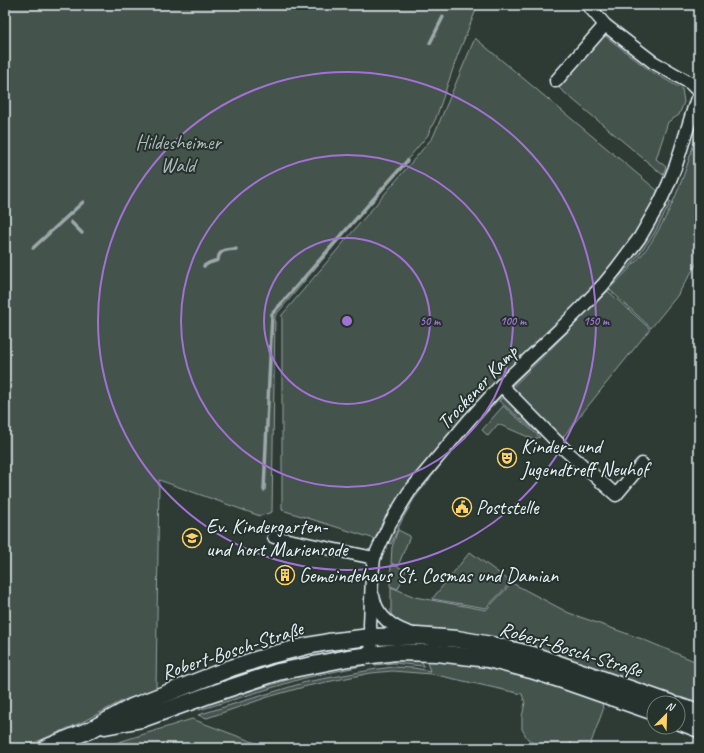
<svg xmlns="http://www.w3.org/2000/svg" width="704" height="753" viewBox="0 0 704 753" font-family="Caveat,sans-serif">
  <rect width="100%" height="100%" fill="#2e3b35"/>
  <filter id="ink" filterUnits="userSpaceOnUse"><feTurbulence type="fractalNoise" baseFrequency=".025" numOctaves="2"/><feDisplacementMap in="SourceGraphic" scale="8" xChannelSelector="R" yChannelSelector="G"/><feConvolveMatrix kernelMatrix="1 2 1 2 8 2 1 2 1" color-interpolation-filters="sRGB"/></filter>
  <g filter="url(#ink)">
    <!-- green -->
    <g fill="#45524e" stroke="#96a2a3">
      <polygon points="5,5 478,5 457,57 436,118 432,126 431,126 428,135 275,316 272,512 260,516 159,480 156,689 124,700 80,723 22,748 5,748"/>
      <polygon points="604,35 649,70 682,89 684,102 679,115 668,122 656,159 666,167 663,175 559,88"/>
      <polygon points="475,38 671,202 654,234 632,264 499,399 449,454 414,499 402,520 391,544 282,510 282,315 433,137"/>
      <path d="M699,125V260L677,296L651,328L609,289C626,273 643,256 655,236C676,202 689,163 699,125Z"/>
      <polygon points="608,291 650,329 555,447 499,401"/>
      <polygon points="503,406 540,437 533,439 498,424 488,436 482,430"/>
      <polygon points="398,530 410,536 398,566 391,563 392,547"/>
      <polygon points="470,552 511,582 486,608 432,599"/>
      <polygon points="391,564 406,570 398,589 390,586"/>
      <polygon points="512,583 569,613 642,639 699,663 699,706 391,625 391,587 415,597 486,610"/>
      <polygon points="424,655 501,666 600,699 602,703 603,710 589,748 571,748 571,742 569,748 539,748 527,738 522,729 522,717 525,703 522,694 432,674 392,671 371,673 307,686 268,697 207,718 198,715 306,682 371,670 393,667 414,668 430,671"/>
      <polygon points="420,658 424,666 393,663 375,665 374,661"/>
      <polygon points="366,662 366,665 304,678 199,710 201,706 304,675"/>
      <polygon points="192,719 269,748 100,748"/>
    </g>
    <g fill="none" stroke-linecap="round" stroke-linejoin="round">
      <!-- stream -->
      <g stroke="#9da8a9" stroke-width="3.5">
        <polyline points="448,6 449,5"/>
        <polyline points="430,43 443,17"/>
        <polyline points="71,222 82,233"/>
        <polyline points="33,248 83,202"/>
        <path d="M204,266L209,263L218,260C219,249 227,250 236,249"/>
        <polyline points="264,490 272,314 407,161"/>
      </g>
      <!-- minor casing -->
      <g stroke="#e8f1f8" stroke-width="15">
        <g id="minor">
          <polyline points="588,5 605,25 653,62 690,83 699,92"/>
          <polyline points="556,81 605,25"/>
          <polyline points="501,385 563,448 616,495 642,464"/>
          <polyline points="274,537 374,558"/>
          <path d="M373,596C374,600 375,604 377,608C385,623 399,630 413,634"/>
          <polyline points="372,654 370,625 372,576 374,558 390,523 409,492 469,420 501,385 562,327 582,307 603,285 616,269 640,237 659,204 668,185 676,165 696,101 699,97"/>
        </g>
      </g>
      <!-- major casing -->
      <g stroke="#e8f1f8" stroke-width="19">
        <g id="major">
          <polyline points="678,706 699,713"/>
          <polyline points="678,721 699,729"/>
          <polyline points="105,726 142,719 206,696 278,672 348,658 396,652 437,653 488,659 531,670 565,681 654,712"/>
          <polyline points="46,748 92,729 132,707 231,668 271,655 307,646 328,642 370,637 417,636 457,639 491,645 533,655 670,703"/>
        </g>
      </g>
      <!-- minor -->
      <use href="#minor" stroke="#26332d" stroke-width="12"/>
      <!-- major -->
      <use href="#major" stroke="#26332d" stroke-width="16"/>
    </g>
  </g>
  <!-- distance rings -->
  <g fill="none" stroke="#a171d3" stroke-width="2">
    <circle cx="347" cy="321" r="83"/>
    <circle cx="347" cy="321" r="166"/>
    <circle cx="347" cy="321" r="249"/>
  </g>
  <!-- icons -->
  <defs>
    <g id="theatre-ring" transform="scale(1)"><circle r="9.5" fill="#26332d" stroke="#ffd166" stroke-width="1.5"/><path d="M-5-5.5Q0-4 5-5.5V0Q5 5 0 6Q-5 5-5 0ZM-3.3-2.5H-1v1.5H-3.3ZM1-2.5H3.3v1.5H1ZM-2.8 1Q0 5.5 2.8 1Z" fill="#ffd166"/></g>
    <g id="civic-ring" transform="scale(1)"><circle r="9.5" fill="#26332d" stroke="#ffd166" stroke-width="1.5"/><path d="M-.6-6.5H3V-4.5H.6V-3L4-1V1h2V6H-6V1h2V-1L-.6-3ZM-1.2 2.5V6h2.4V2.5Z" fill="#ffd166"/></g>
    <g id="school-ring" transform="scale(1)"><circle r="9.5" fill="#26332d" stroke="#ffd166" stroke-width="1.5"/><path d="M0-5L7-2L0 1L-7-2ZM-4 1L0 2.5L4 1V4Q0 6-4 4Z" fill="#ffd166"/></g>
    <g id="building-ring" transform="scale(1)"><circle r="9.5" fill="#26332d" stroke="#ffd166" stroke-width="1.5"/><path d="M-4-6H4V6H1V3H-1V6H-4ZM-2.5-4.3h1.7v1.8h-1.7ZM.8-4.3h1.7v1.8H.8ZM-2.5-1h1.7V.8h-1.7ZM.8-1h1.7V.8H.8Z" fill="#ffd166"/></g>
  </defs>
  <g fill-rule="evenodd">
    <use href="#theatre-ring" x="507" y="458"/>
    <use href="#civic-ring" x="462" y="507"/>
    <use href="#school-ring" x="192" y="538"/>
    <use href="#building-ring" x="285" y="575"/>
  </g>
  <g text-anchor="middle" stroke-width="4" stroke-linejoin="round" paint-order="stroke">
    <!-- park labels -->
    <g font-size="20" fill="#afb9bc" stroke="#26332d">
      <text x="178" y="149">Hildesheimer<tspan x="178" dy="23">Wald</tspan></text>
    </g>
    <!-- street labels -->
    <g font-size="20" fill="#e8f1f8" stroke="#26332d">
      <text transform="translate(477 387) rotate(-47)" y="7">Trockener Kamp</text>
      <text transform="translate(571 649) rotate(17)" y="7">Robert-Bosch-Straße</text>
      <text transform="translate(232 650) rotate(-18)" y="7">Robert-Bosch-Straße</text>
    </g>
    <!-- poi labels -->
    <g font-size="20" fill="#e8f1f8" stroke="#26332d" text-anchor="start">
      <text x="521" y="453">Kinder- und<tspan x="521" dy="23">Jugendtreff Neuhof</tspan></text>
      <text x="476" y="514">Poststelle</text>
      <text x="206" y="533">Ev. Kindergarten-<tspan x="206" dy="23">und hort Marienrode</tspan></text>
      <text x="299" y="582">Gemeindehaus St. Cosmas und Damian</text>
    </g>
  </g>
  <circle cx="347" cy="321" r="6" fill="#a171d3" stroke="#26332d" stroke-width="2"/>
  <g font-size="12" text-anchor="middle" font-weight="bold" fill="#a171d3" stroke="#26332d" stroke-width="4" stroke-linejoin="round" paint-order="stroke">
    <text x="430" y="325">50 m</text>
    <text x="513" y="325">100 m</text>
    <text x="596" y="325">150 m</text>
  </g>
  <!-- margin -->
  <rect width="704" height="753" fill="none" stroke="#26332d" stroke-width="20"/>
  <rect x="10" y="10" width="684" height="733" fill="none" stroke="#e8f1f8" stroke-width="1.5" filter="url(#ink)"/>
  <!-- north arrow -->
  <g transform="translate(666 715) rotate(23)"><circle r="19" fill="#26332d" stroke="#747f7e"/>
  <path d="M0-3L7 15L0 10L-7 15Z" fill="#ffd166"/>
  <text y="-6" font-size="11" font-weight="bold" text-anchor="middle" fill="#e8f1f8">N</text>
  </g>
</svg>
